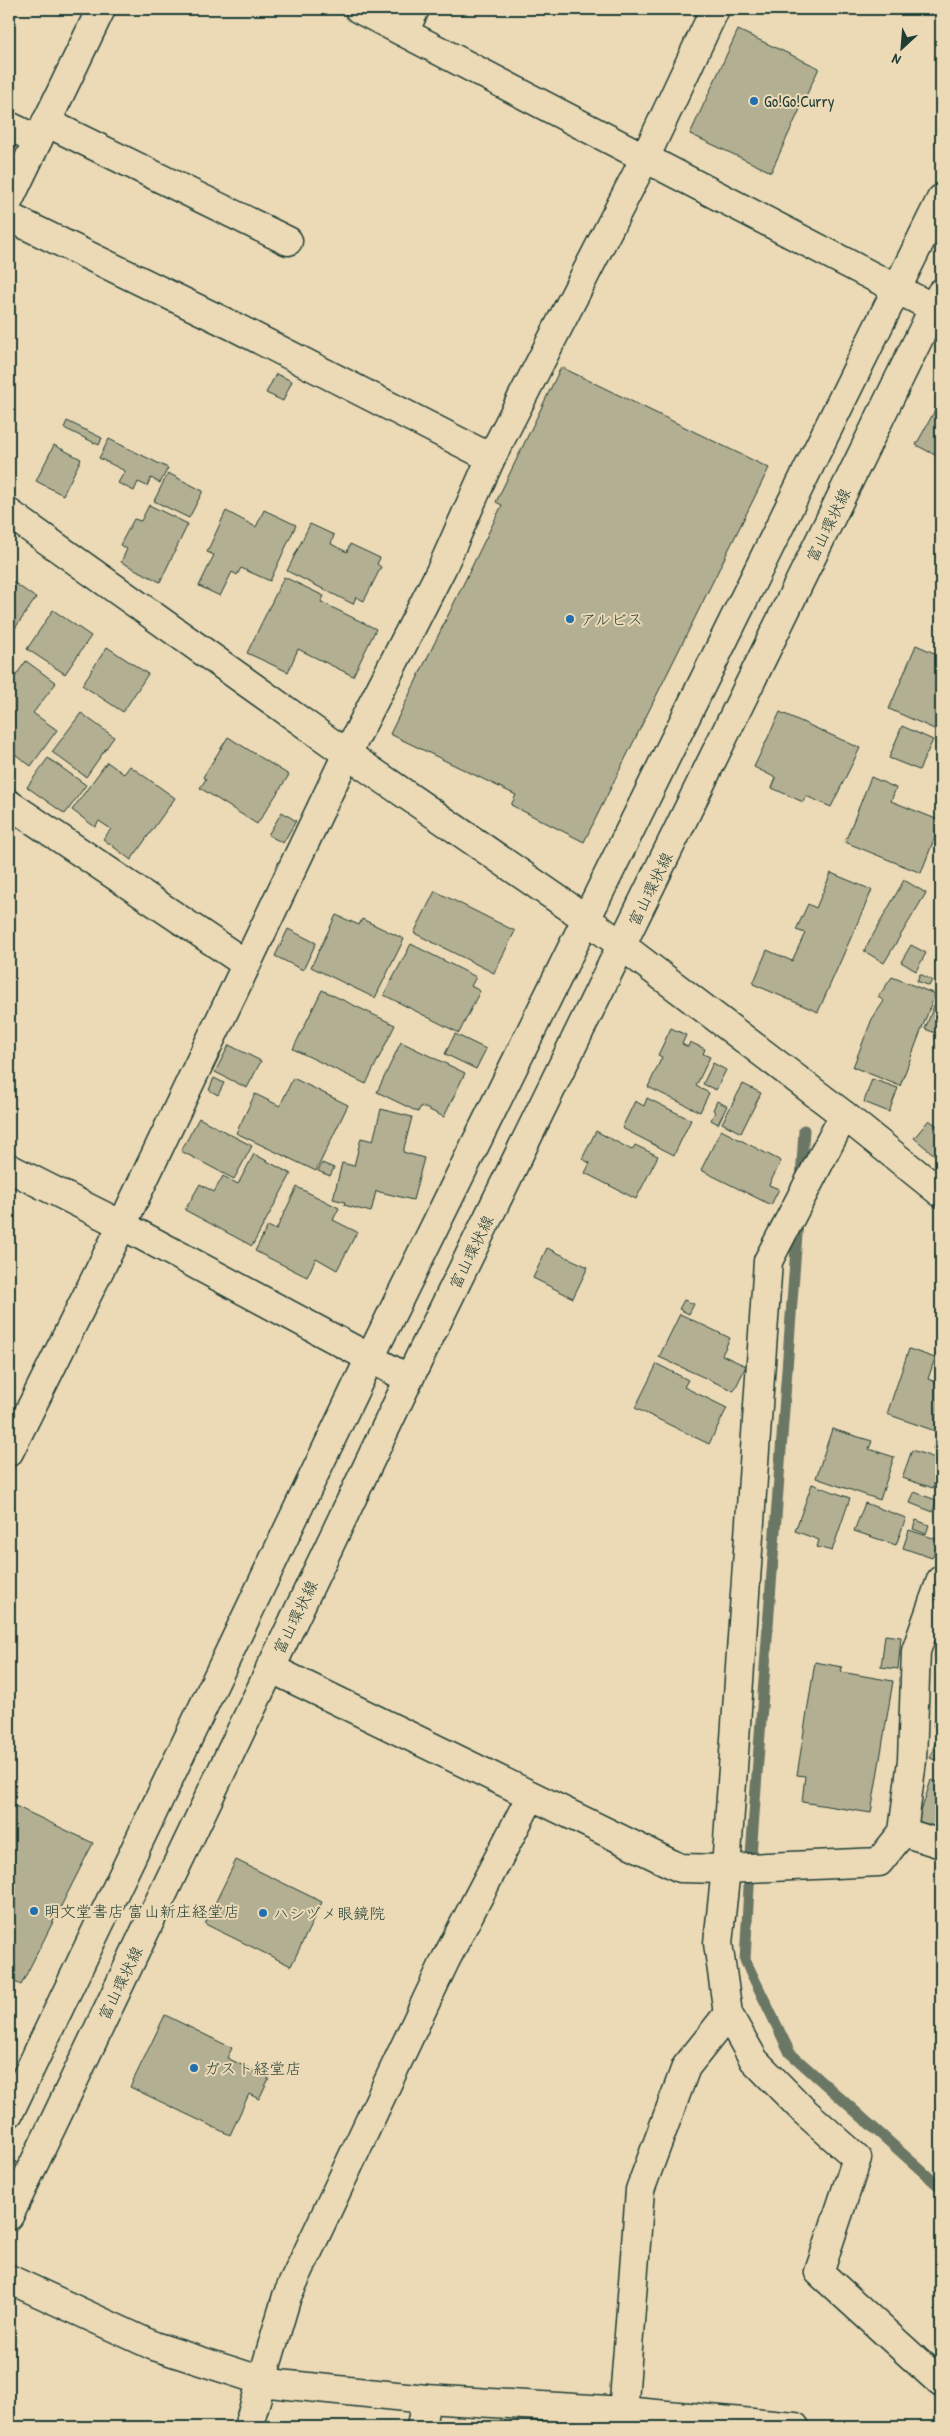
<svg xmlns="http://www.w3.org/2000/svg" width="950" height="2436" viewBox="0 0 950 2436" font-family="'Patrick Hand','Klee One',sans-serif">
  <rect width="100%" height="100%" fill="#ecdab7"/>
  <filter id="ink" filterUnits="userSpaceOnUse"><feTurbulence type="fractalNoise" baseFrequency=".02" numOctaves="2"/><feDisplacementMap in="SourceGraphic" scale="10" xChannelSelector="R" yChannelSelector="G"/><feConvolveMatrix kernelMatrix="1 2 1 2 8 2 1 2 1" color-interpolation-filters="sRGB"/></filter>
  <g filter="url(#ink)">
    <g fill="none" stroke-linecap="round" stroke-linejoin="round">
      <!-- stream -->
      <g stroke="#6b7765" stroke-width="11">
        <polyline points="801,1180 804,1130"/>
        <polyline points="798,1221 750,1869 745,1960 790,2053 941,2188"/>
      </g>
    </g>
    <!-- building -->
    <g fill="#b3af93" stroke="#1f3d34">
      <polygon points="738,30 819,68 771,172 690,134"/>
      <polygon points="561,367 769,468 584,842 511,805 516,795 390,734 502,505 496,502"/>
      <polygon points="276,374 292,381 283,401 266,393"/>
      <polygon points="939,403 941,405 941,458 916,445"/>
      <polygon points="67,421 102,438 99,445 64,428"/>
      <polygon points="109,439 168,468 160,483 151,478 147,486 138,482 134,491 118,483 125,471 99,458"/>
      <polygon points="54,445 81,459 63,495 36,481"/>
      <polygon points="168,473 203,491 189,518 154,501"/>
      <polygon points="149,505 188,524 160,582 121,562 127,549 120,545 134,519 141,521"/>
      <polygon points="264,510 296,525 270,581 241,568 237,575 232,572 220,596 199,586 214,555 207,552 226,511 256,527"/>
      <polygon points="310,524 334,535 331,544 347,552 350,544 380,558 377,564 381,567 364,601 356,597 353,604 287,571"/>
      <polygon points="284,577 324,596 321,602 376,629 353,676 298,649 288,672 247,653"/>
      <polygon points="9,579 36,598 9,637"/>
      <polygon points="53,610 91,636 65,674 27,649"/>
      <polygon points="916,645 941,656 941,732 889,709"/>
      <polygon points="107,647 148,674 123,712 82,685"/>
      <polygon points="26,661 56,683 33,713 57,730 31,766 9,750 9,674 14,678"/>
      <polygon points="780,712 860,748 831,807 806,796 803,802 772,788 776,778 754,767"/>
      <polygon points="81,713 114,737 86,777 52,752"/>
      <polygon points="902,726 933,740 919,770 889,758"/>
      <polygon points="228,737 289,775 257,824 200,788 206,779 203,777"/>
      <polygon points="48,758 86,785 65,814 27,787"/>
      <polygon points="107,762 124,774 130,766 175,798 131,860 103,839 111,829 99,821 95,827 72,810"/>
      <polygon points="871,777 896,788 891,801 941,821 921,873 845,842"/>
      <polygon points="282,812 296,821 283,843 268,835"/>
      <polygon points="831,873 872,890 818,1012 753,984 767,950 792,961 805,933 796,930 808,904 816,908"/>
      <polygon points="904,880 926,893 884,963 864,951"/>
      <polygon points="435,891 515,931 494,973 414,933"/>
      <polygon points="336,915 359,925 362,919 404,939 375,998 311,967"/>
      <polygon points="288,929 316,943 303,970 275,956"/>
      <polygon points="411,944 476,977 471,986 480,991 459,1033 384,995"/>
      <polygon points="911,945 926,953 916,971 901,962"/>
      <polygon points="920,974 932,980 929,986 917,981"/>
      <polygon points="892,977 935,994 900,1086 853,1067 872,1019 884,1001 878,997"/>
      <polygon points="322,990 395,1025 366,1084 293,1049"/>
      <polygon points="937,998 941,1000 941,1035 925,1029"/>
      <polygon points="671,1028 686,1035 682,1044 688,1047 690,1042 705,1049 703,1054 710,1057 696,1086 709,1093 700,1112 648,1087 662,1057 658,1055"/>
      <polygon points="455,1034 486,1049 476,1069 445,1054"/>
      <polygon points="401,1042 465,1073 444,1117 421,1106 418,1112 377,1092"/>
      <polygon points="229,1045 261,1061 247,1088 215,1072"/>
      <polygon points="713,1063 726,1070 716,1090 703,1084"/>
      <polygon points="214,1078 224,1083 218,1095 209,1090"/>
      <polygon points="293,1078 348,1105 316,1171 236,1133 255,1094 280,1106"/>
      <polygon points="872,1079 898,1088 889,1112 864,1102"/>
      <polygon points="743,1084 761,1093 741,1133 722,1123"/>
      <polygon points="647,1098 691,1120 674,1155 622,1128 635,1101 644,1106"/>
      <polygon points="717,1101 727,1106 718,1124 711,1120 715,1112 713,1110"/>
      <polygon points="381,1109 412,1117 403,1152 424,1158 413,1200 376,1191 371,1212 344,1205 345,1202 333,1199 342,1163 354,1166 361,1138 373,1141"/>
      <polygon points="199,1118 252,1146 234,1179 181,1151"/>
      <polygon points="929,1120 941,1129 941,1151 937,1157 914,1138"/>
      <polygon points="721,1130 781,1161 769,1185 779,1189 771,1205 701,1170"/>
      <polygon points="596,1131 632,1150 635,1145 658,1156 636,1199 585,1173 590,1163 582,1159"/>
      <polygon points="254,1154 291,1174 252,1246 185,1210 200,1184 214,1192 223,1176 238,1184"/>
      <polygon points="322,1163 334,1168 330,1176 318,1171"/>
      <polygon points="297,1187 339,1208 333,1220 357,1232 337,1270 316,1258 307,1277 255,1251 268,1226 276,1230"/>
      <polygon points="547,1248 588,1267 573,1298 533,1278"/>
      <polygon points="684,1300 694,1304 689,1314 679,1309"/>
      <polygon points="680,1314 730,1338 722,1355 746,1366 734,1391 659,1357"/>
      <polygon points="909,1349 935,1358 928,1379 941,1384 941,1424 938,1432 887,1414"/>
      <polygon points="657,1364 688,1380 684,1387 727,1408 709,1444 635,1408"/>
      <polygon points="941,1426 941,1451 933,1449"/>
      <polygon points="832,1429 872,1441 869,1449 894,1457 880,1500 816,1478"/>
      <polygon points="912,1450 941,1460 933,1488 902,1478"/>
      <polygon points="812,1484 850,1498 832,1551 817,1547 819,1540 795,1531"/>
      <polygon points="914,1492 936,1500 933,1512 910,1503"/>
      <polygon points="865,1503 906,1518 896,1545 854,1531"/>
      <polygon points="916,1520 929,1525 926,1534 913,1529"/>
      <polygon points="909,1530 939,1540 932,1558 903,1548"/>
      <polygon points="885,1635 901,1637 898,1669 881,1667"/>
      <polygon points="815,1662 842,1667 841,1672 893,1681 871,1813 802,1802 805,1776 797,1775"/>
      <polygon points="941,1705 941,1729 933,1726"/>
      <polygon points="935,1743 941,1745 941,1762 930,1758"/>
      <polygon points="931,1780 941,1783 941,1829 918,1821"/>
      <polygon points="9,1803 93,1843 21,1985 9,1979"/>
      <polygon points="236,1860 322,1902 291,1966 205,1924"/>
      <polygon points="165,2015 232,2048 227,2058 269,2078 259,2099 249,2094 230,2135 130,2087"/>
    </g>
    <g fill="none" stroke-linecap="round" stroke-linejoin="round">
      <!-- minor casing -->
      <g stroke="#1f3d34" stroke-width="31">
        <g id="minor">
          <polyline points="359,9 941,312"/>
          <polyline points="404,32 415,9"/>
          <polyline points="46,122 288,241"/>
          <polyline points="9,126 38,140"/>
          <polyline points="9,200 101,9"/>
          <polyline points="9,217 233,326 491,458"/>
          <polyline points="9,513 347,754 588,920 844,1115 941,1193"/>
          <polyline points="9,804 246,964"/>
          <polyline points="844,1115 768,1261 726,1869 718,1943 728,2014 754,2060 804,2111 857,2158 819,2272 941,2383"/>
          <polyline points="9,1168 122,1225 409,1379"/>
          <polyline points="9,1452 122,1225 347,754 442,568 491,458 645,158 715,9"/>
          <polyline points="270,1668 680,1868 726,1869 879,1862 903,1832 941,1844"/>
          <polyline points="903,1832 912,1760 916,1651 941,1580"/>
          <polyline points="9,2279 154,2346 269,2383 426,2399 624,2411 795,2427"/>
          <polyline points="248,2427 287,2296 446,1959 531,1796"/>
          <polyline points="421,2427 426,2399"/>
          <polyline points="622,2427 640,2190 686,2067 728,2014"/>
        </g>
      </g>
      <!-- major casing -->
      <g stroke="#1f3d34" stroke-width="31">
        <g id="major">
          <polyline points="9,2113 369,1360 941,199"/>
          <polyline points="9,2216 409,1379 941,293"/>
        </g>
      </g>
      <!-- minor -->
      <use href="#minor" stroke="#ecdab7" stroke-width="28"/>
      <!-- major -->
      <use href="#major" stroke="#ecdab7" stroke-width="28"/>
    </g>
  </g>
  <!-- markers -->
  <g fill="#1f6fb2" stroke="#ecdab7" stroke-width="2">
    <circle cx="754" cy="101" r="5"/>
    <circle cx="570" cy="619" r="5"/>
    <circle cx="34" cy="1911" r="5"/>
    <circle cx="263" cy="1913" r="5"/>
    <circle cx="194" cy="2068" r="5"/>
  </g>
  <g text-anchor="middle" stroke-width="4" stroke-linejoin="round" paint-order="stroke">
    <!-- poi labels -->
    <g font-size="16" fill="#1f3d34" stroke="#ecdab7" text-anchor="start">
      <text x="764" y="107">Go!Go!Curry</text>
      <text x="580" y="625">アルビス</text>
      <text x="44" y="1917">明文堂書店 富山新庄経堂店</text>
      <text x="273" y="1919">ハシヅメ眼鏡院</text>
      <text x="204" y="2074">ガスト経堂店</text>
    </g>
    <!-- street labels -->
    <g font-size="16" fill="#1f3d34" stroke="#ecdab7">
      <text transform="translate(828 525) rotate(-64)" y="6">富山環状線</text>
      <text transform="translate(650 889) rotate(-64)" y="6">富山環状線</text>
      <text transform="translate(471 1252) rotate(-64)" y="6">富山環状線</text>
      <text transform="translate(295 1617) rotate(-64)" y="6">富山環状線</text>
      <text transform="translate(120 1983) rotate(-64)" y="6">富山環状線</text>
    </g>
  </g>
  <!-- margin -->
  <rect width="950" height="2436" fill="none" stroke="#ecdab7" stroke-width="30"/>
  <rect x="15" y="15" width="920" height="2406" fill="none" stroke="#1f3d34" stroke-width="2" filter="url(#ink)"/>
  <!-- north arrow -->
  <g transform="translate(902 48) rotate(206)" stroke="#ecdab7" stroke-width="4" paint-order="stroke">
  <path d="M0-4L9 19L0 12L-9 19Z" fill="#1f3d34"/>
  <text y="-8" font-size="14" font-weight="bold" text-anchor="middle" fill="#1f3d34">N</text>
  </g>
</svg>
